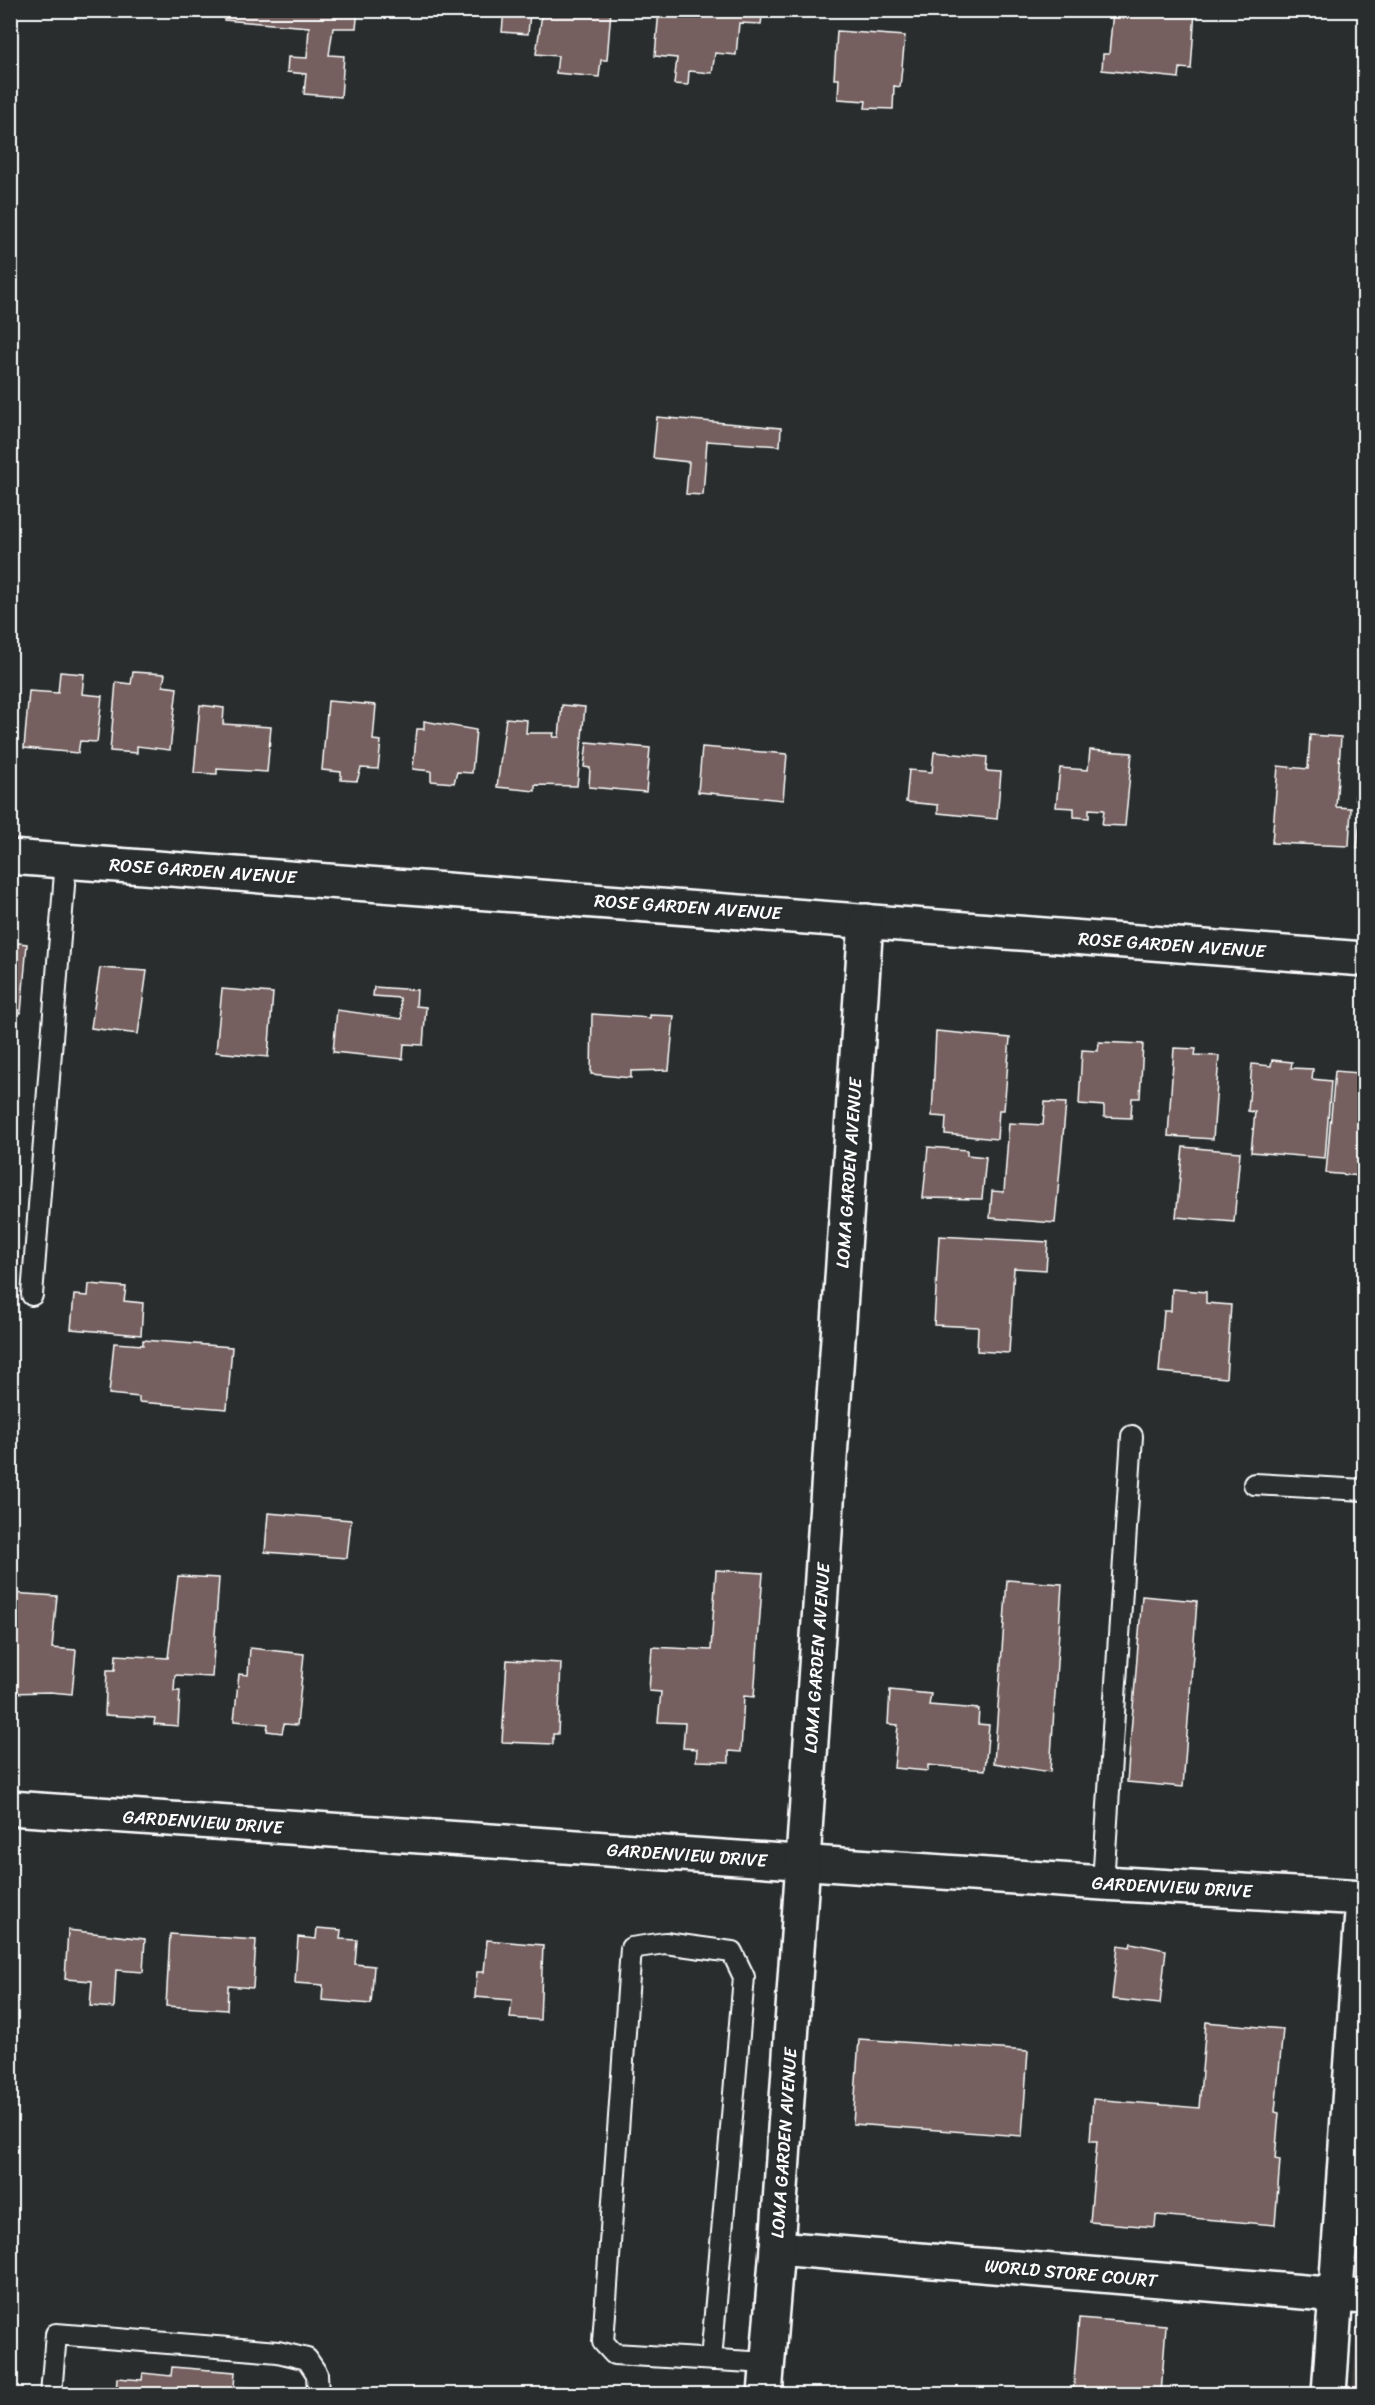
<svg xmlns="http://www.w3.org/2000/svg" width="1375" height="2405" viewBox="0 0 1375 2405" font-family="Sriracha,sans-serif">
  <rect width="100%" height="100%" fill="#2a2d2e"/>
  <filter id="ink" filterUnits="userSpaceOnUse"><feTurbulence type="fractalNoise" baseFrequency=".0167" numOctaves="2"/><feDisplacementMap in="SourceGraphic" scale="12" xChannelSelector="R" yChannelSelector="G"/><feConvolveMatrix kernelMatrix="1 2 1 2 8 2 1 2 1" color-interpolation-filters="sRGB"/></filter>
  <g filter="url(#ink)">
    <!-- built -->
    <polygon fill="#403d3d" points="1357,2326 1364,2326 1364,2394 1352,2394"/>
    <!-- building -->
    <g fill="#74615f" stroke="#fff" stroke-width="1.5">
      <polygon points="224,10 358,10 356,28 333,28 329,55 344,56 341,97 304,94 306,74 287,72 288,57 307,58 309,27 224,20"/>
      <polygon points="504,10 611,10 607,60 601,60 599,77 556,73 558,56 536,54 542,14 530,13 528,34 502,32"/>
      <polygon points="659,10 763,10 761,24 739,23 736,55 715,53 712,73 689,71 688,85 674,84 677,58 655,56"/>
      <polygon points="1170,10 1195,11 1191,69 1180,68 1179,78 1102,70 1103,54 1109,54 1113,11 1169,15"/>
      <polygon points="837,31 905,36 900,87 894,86 893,109 865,108 866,101 838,99 839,79 834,79"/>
      <polygon points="657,417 781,428 780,446 707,441 703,495 686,494 689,462 653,458"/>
      <polygon points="60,672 84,674 82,694 102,696 97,742 80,741 78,753 24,748 29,691 58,693"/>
      <polygon points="133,672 165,674 163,686 177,688 170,750 137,746 137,753 110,751 116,682 131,684"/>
      <polygon points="328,701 376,705 373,740 381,741 378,769 361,768 357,781 341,780 341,772 322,770"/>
      <polygon points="200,705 224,708 223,724 271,727 267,772 217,769 217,774 194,773"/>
      <polygon points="562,705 585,707 577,786 535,785 535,791 497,787 506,718 527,720 526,733 554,733 553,737 559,737"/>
      <polygon points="424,721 476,730 472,773 457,772 454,783 431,781 431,771 413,769 417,729 424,729"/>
      <polygon points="1310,735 1341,737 1336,807 1351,808 1349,846 1272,843 1278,766 1308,769"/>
      <polygon points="587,742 650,748 646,792 589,787 590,768 584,767"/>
      <polygon points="1362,742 1364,742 1364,849 1357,848 1362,799 1355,799"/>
      <polygon points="702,747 787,754 783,800 698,792"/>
      <polygon points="1090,750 1132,753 1125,826 1102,825 1104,810 1089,809 1089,818 1074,817 1074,808 1056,807 1060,768 1088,770"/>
      <polygon points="934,752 987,757 986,771 1001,772 997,819 938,813 938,805 906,802 909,770 932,772"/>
      <polygon points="10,942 27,944 21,1013 10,1012"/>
      <polygon points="100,968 147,971 138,1034 91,1028"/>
      <polygon points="374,987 417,990 416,1006 426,1007 423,1045 404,1044 403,1059 333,1052 337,1010 402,1019 400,998 373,996"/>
      <polygon points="222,989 273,993 268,1057 216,1052"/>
      <polygon points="592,1014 650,1018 650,1015 674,1016 669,1070 631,1071 631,1078 591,1074"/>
      <polygon points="936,1031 1010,1038 1004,1110 999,1110 997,1139 945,1134 946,1117 932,1116"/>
      <polygon points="1099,1042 1143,1044 1140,1098 1132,1098 1131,1118 1104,1117 1104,1106 1079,1104 1082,1050 1098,1051"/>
      <polygon points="1174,1048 1196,1049 1195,1055 1219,1056 1213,1139 1168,1136"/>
      <polygon points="1272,1060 1292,1062 1291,1068 1313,1069 1312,1079 1331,1081 1325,1158 1251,1152 1255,1112 1248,1111 1252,1064 1271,1066"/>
      <polygon points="1360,1065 1364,1065 1364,1139 1361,1176 1326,1173 1335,1071 1359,1073"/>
      <polygon points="1045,1102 1066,1103 1055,1223 990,1218 992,1191 1004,1192 1009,1123 1043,1125"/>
      <polygon points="928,1147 967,1150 967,1155 986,1157 982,1199 923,1198"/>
      <polygon points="1183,1147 1240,1152 1234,1222 1176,1217"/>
      <polygon points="939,1236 1048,1242 1046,1270 1014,1268 1009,1353 977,1351 978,1327 934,1325"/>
      <polygon points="89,1284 126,1287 124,1301 143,1303 141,1335 71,1329 74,1295 88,1296"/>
      <polygon points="1172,1289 1206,1292 1206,1303 1231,1305 1226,1378 1159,1372 1164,1311 1171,1311"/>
      <polygon points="143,1340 232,1347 227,1409 139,1402 139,1397 109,1394 114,1343 143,1345"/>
      <polygon points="268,1513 351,1520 347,1558 265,1552"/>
      <polygon points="716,1570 763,1573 754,1697 744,1696 741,1752 729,1751 729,1762 696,1761 697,1749 683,1748 685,1723 658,1722 661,1692 649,1691 652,1647 711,1650"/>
      <polygon points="178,1576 219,1578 212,1677 175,1675 174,1691 180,1691 178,1726 154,1724 155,1718 105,1715 107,1670 115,1670 116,1655 168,1658"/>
      <polygon points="1007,1580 1062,1584 1050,1772 994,1763"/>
      <polygon points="10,1593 57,1596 52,1648 76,1650 72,1694 50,1692 10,1693"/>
      <polygon points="1142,1596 1197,1601 1183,1787 1127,1782"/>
      <polygon points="250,1648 304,1654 297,1725 284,1724 282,1733 267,1731 268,1724 234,1721 239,1674 248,1675"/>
      <polygon points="507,1660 561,1663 558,1734 553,1734 553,1744 502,1742"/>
      <polygon points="890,1690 931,1694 929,1705 979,1709 978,1724 989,1725 985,1770 928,1765 928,1771 894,1768 898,1725 888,1724"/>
      <polygon points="317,1928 341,1930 340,1939 357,1940 355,1964 374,1966 371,2004 322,2000 323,1985 295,1983 298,1937 316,1939"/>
      <polygon points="68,1930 145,1939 143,1972 116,1970 114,2008 90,2006 92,1981 65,1979"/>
      <polygon points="170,1934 256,1940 253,1988 228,1986 227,2010 166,2006"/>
      <polygon points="487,1940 543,1945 540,2020 510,2018 512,2000 475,1997 477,1972 484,1972"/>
      <polygon points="1131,1943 1166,1950 1160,2004 1112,1999 1118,1945 1130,1947"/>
      <polygon points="1206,2022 1283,2029 1275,2112 1279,2113 1275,2159 1280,2160 1275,2225 1156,2215 1155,2227 1090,2222 1097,2141 1090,2141 1093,2099 1199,2108"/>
      <polygon points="859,2039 1028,2051 1022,2136 853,2124"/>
      <polygon points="1079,2318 1166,2325 1161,2394 1073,2394"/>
      <polygon points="172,2367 235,2372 234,2387 259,2388 259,2394 116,2394 117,2378 142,2380 143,2373 171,2376"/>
    </g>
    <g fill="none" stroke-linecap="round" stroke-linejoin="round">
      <!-- lane casing -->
      <g stroke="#fff" stroke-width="24">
        <g id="lane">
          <polyline points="32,1295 66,860"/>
          <polyline points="1254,1484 1364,1490"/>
          <polyline points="1103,1883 1132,1436"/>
          <polyline points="711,2360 744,1977 732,1952 665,1943 631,1948 603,2342 614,2354 768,2363"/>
          <polyline points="51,2394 56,2334 278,2352 307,2359 317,2374 318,2394"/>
        </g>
      </g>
      <!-- street casing -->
      <g stroke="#fff" stroke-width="38">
        <g id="street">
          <polyline points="10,857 1364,959"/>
          <polyline points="10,1808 1103,1883 1364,1898"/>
          <polyline points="777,2248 1364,2297"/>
          <polyline points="765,2394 777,2248 866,921"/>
          <polyline points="1329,2394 1363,1898"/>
        </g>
      </g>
      <!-- lane -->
      <use href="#lane" stroke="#2a2d2e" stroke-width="20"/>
      <!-- street -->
      <use href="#street" stroke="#2a2d2e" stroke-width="33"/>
    </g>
  </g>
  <g text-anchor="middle" stroke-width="4.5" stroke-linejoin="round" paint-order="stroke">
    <!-- street labels -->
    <g font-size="18" fill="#fff" stroke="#2a2d2e">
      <text transform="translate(203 871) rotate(4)" y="6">ROSE GARDEN AVENUE</text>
      <text transform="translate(688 907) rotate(4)" y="6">ROSE GARDEN AVENUE</text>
      <text transform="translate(1172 945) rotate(4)" y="6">ROSE GARDEN AVENUE</text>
      <text transform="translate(849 1173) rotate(-86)" y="6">LOMA GARDEN AVENUE</text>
      <text transform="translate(817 1658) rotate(-86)" y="6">LOMA GARDEN AVENUE</text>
      <text transform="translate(203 1822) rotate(4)" y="6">GARDENVIEW DRIVE</text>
      <text transform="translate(687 1855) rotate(4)" y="6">GARDENVIEW DRIVE</text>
      <text transform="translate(1172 1887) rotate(3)" y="6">GARDENVIEW DRIVE</text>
      <text transform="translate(784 2143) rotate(-86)" y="6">LOMA GARDEN AVENUE</text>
      <text transform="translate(1071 2273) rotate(5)" y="6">WORLD STORE COURT</text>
    </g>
  </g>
  <!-- margin -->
  <rect width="1375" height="2405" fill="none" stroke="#2a2d2e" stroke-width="36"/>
  <rect x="18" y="18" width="1339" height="2369" fill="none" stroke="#fff" stroke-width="2" filter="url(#ink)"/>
</svg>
